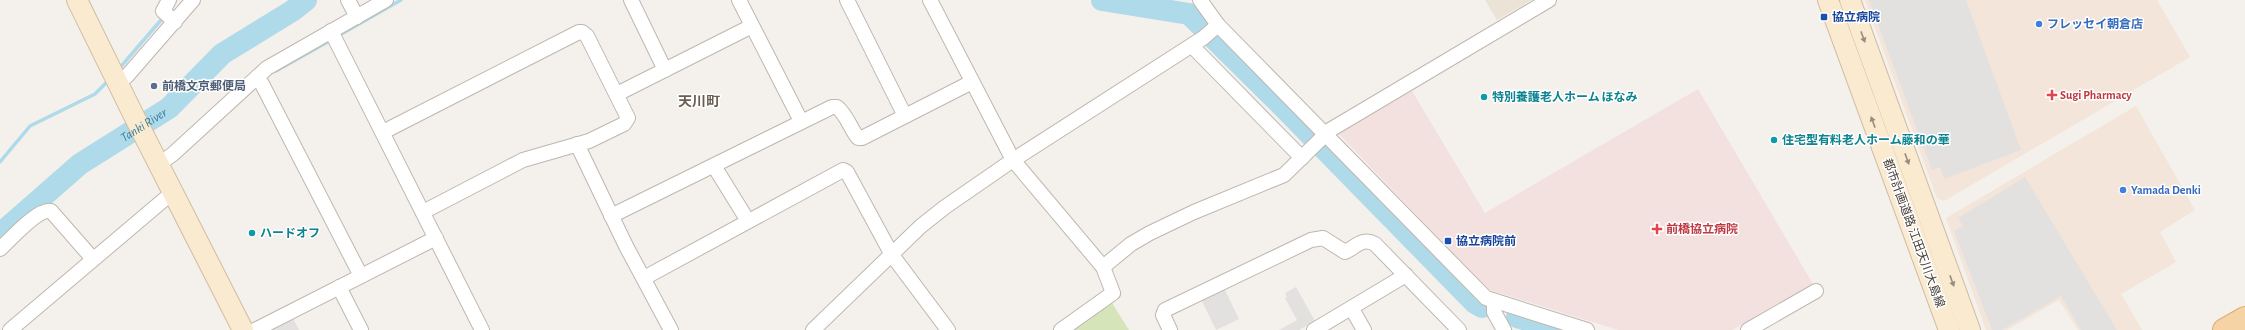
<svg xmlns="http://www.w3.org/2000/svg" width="2245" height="330" viewBox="0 0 2245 330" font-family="'Alegreya Sans','Noto Sans JP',sans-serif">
  <rect width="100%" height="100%" fill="#f4f0eb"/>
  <!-- commercial -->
  <g fill="#f3e5d9">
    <polygon points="1865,0 2157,0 2190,57 1944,201 1937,198"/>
    <polygon points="2136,106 2195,210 2160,232 2176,262 2121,294 2142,330 2078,330 2059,300 2007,330 1986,330 1946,218"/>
  </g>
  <!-- education -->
  <polygon fill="#ece3d7" points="1485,0 1532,0 1497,20"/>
  <!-- medical -->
  <polygon fill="#f3e1e0" points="1698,89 1813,284 1732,330 1618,330 1487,289 1338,133 1412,91 1485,213"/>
  <!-- green -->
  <polygon fill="#d6e4b9" points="1112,303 1129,330 1069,330 1105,304"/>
  <!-- parking -->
  <g fill="#e3e1df">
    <polygon points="1869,0 1966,0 2021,150 1944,179 1940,167 1932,170"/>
    <polygon points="2025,177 2117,330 2081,330 2061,296 2002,330 1992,330 1954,231 1963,226 1958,218"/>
    <polygon points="1223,286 1239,319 1216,330 1200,297"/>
    <polygon points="1296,287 1315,321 1299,330 1279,330 1297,320 1285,298 1287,297 1285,293"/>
    <polygon points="293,318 299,330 270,330"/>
  </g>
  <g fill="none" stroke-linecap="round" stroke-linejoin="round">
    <!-- stream -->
    <g stroke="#aedaea" stroke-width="3.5">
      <polyline points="336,37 401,0"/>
      <polyline points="118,70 161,20"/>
      <polyline points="276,71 331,40"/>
      <polyline points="0,162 30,126 95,94 109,80"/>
    </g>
    <!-- river -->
    <g stroke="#aedaea" stroke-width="22">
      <polyline points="1102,0 1189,14 1283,107 1475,303 1482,307"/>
      <path id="s1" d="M0,234L80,164L169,108L222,54L292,11L306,0"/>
      <polyline points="1517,317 1558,330"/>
    </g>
    <!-- street casing -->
    <g stroke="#bfb7af" stroke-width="16">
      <g id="street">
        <polyline points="169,0 163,11 175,22"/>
        <polyline points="348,0 357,17"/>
        <polyline points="631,0 665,70"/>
        <polyline points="739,0 801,121"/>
        <polyline points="847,0 905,116"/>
        <polyline points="930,0 1013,160 1103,267 1113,293 1061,330"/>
        <polyline points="1200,0 1218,25 1486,298 1587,330"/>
        <polyline points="331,31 482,330"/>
        <polyline points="1192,46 1302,158"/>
        <polyline points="257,77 262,84 361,276"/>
        <polyline points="118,83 127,76 193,0"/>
        <polyline points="617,94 752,26"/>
        <polyline points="383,132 579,32 582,32 587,36 628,118 624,124 589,141 523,160 423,212"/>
        <polyline points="577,144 626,246 671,330"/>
        <polyline points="159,164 173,154 267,68 386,0"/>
        <polyline points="714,166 748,221"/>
        <path d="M611,216L832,107H837C847,115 850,128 858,138H862L972,82"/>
        <path d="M0,249C10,240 38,208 51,211L93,259"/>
        <polyline points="1103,267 1131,244 1150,233 1194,212 1284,175 1330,130 1549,0"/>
        <polyline points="644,278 843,170 847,172 892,255 948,330"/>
        <polyline points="339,287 361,330"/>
        <polyline points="1494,302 1494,312 1504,330"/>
        <polyline points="1352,309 1364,330"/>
        <polyline points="10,330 173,192"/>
        <polyline points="255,330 436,238"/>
        <polyline points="813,330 921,226 945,207 1013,160 1203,38 1218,25"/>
        <path d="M1170,330L1163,315L1165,310L1311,240L1323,238L1345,252C1356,247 1362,237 1375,244L1459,330"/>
        <polyline points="1314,330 1406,275"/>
        <polyline points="1748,330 1816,291"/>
      </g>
    </g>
    <!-- secondary casing -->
    <g stroke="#cfbca0" stroke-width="22">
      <g id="secondary">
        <polyline points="77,0 134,116 243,330"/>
        <polyline points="1828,0 1949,330"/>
        <polyline points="1850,0 1970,330"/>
      </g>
    </g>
    <!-- primary casing -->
    <g stroke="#d9ae75" stroke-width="24">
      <polyline id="primary" points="2224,330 2245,318"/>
    </g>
    <!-- street -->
    <use href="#street" stroke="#fff" stroke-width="14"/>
    <!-- secondary -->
    <use href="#secondary" stroke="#faead0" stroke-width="20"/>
    <!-- primary -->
    <use href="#primary" stroke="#f5d3a4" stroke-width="22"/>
  </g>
  <!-- one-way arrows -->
  <defs><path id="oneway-solid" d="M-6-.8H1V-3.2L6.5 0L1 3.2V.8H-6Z"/></defs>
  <g fill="#988c7e">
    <use href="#oneway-solid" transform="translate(1863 37) rotate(70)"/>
    <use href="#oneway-solid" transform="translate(1873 122) rotate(-110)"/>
    <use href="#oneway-solid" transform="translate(1907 159) rotate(70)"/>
    <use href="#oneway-solid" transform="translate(1952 281) rotate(70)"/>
  </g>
  <!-- markers -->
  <g fill="#1a4fb4" stroke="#fff" stroke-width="1.5">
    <rect x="1820" y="13" width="8" height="8" rx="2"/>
    <rect x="1444" y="237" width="8" height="8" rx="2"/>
  </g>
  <g fill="#3f7fe0" stroke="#fff" stroke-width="1.5">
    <circle cx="2039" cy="24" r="4"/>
    <circle cx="2123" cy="190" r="4"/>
  </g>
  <circle fill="#5c6f8a" stroke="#fff" stroke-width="1.5" cx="154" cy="86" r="4"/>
  <g fill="#e0444e" stroke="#fff" stroke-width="1.5">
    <path d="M2050 89h4v4h4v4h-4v4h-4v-4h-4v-4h4z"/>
    <path d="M1655 223h4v4h4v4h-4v4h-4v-4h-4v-4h4z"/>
  </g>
  <g fill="#0f9aa8" stroke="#fff" stroke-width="1.5">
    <circle cx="1484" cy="97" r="4"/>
    <circle cx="1774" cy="140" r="4"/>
    <circle cx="252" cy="233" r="4"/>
  </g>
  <g text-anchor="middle" stroke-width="3" stroke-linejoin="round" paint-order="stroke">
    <!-- transit labels -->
    <g font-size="12" font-weight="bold" fill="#164399" stroke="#fff" text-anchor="start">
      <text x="1832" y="21">協立病院</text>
      <text x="1456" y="245">協立病院前</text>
    </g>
    <!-- shop labels -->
    <g font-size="12" font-weight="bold" fill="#366cbe" stroke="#fff" text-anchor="start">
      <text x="2047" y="28">フレッセイ朝倉店</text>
      <text x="2131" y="194">Yamada Denki</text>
    </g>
    <!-- service labels -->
    <g font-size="12" font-weight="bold" fill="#4e5e75" stroke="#fff" text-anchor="start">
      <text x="162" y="90">前橋文京郵便局</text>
    </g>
    <!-- health labels -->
    <g font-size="12" font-weight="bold" fill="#be3a42" stroke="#fff" text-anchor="start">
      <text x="2060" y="99">Sugi Pharmacy</text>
      <text x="1666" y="233">前橋協立病院</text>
    </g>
    <!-- culture labels -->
    <g font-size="12" font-weight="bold" fill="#0d838f" stroke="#fff" text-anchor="start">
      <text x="1492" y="101">特別養護老人ホーム ほなみ</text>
      <text x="1782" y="144">住宅型有料老人ホーム藤和の華</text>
      <text x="260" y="237">ハードオフ</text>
    </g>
    <!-- street labels -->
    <g font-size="12" fill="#48403a" stroke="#fff">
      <text transform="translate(1914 233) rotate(70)" y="4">都市計画道路 江田天川大島線</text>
    </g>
    <!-- water labels -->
    <g font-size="13" font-style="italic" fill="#387e9b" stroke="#fff">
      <text dy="5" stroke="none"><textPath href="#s1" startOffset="181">Tanki River</textPath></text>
    </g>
    <!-- quarter labels -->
    <g font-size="14" font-weight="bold" fill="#6a5d52" stroke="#fff">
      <text x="699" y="106">天川町</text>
    </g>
  </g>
</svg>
